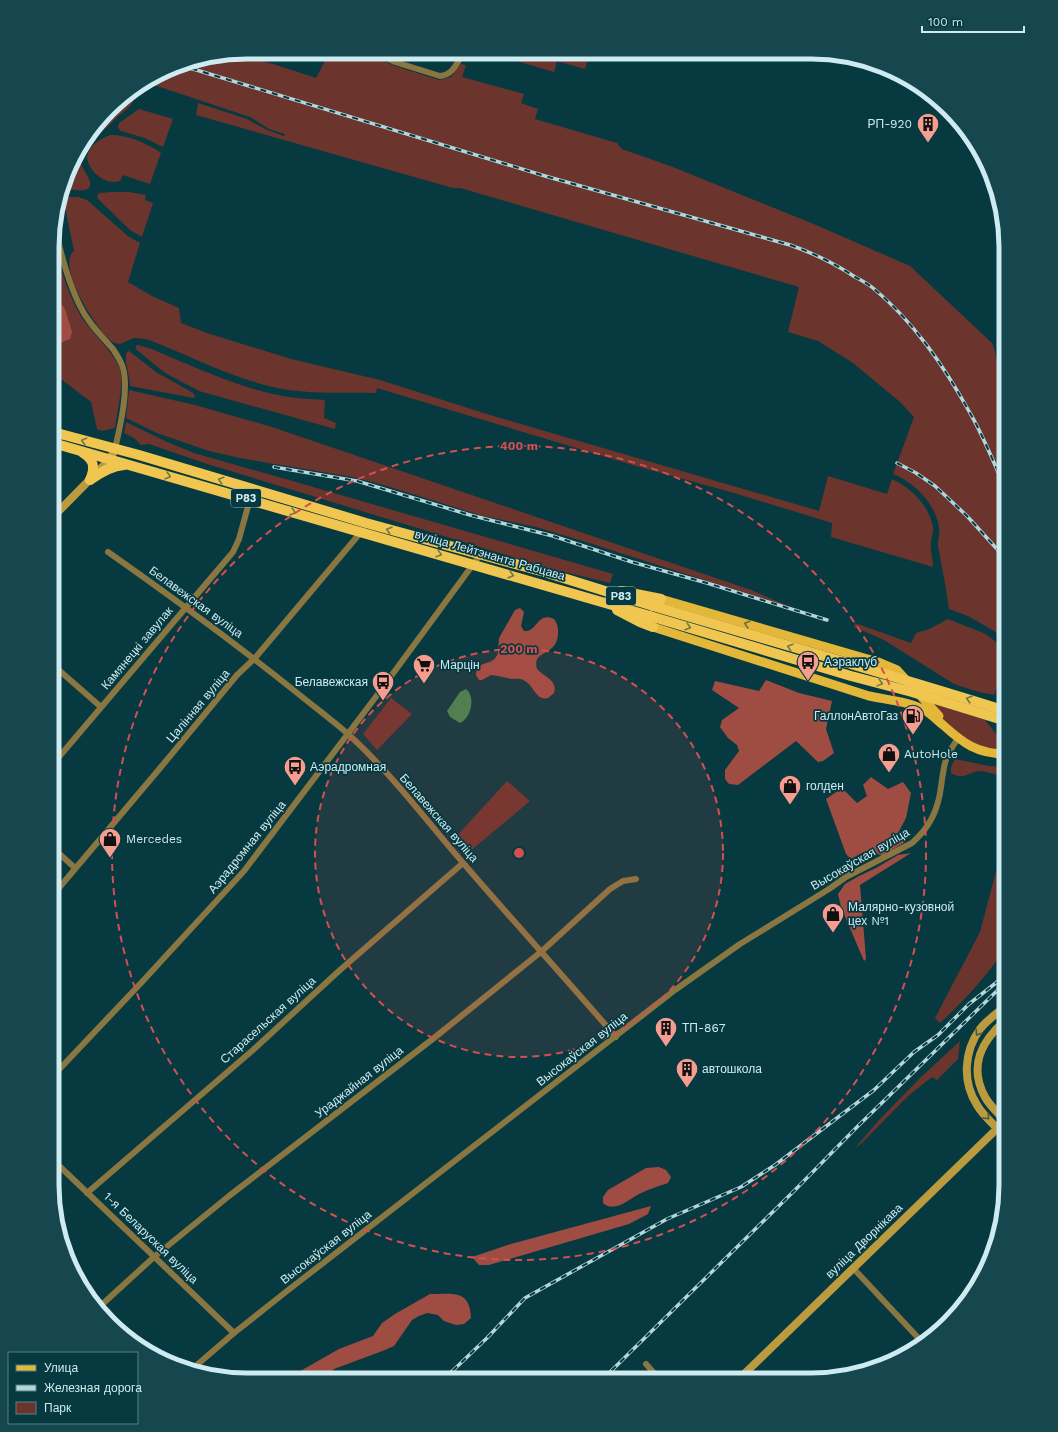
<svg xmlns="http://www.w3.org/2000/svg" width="1058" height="1432" viewBox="0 0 1058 1432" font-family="'Work Sans',sans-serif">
  <rect width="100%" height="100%" fill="#073940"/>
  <!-- green -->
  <g fill="#6b342d">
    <path d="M324,52H368L392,65L439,80L451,77L461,64L466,65L462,77L524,94L521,103L538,109L535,119L617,143L622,149L673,167L816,225L910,266L992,343L994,348L1006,402V638L968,616L949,609C946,588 942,567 938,546C938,539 940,533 939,527C935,503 915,483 893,474L914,417L900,402L853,363L818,341L788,332L799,287L460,188H453L196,115L198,103L247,119L267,130L284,136L285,134L269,129L250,117L148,83L184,62L232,54L273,64L316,78L325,61Z"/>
    <polygon points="489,53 590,53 585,69 557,61 554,72"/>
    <path d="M136,90C136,105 124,111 115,119C112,122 109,126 106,128C98,135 89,140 82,148C74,159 85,169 89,179C96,195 73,190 65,188L78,150L119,100Z"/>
    <polygon points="139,109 173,119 163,147 145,138 121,131 118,128 119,123"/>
    <path d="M111,135C128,135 147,143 161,153L150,184L123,175L120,181C106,186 88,171 87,157C89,146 100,138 111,135Z"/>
    <polygon points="112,192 129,192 146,195 145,200 153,203 142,237 130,230 98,199 97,196 99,193"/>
    <path d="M66,197H78L87,200L129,237L140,243L128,282L152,296L179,308L181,323L207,333L291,359L380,380L490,415L819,511L828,476L887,494L892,479C911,488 929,505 933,527C934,532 931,537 931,542C930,550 933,559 933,567L831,537L832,523L734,493L636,466L377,388L376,393C340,392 303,395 269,386C227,376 187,354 146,339L134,338L120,344L114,343C98,333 55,265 74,251L65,207L59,205L61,199Z"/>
    <path d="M54,244C61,270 68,295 82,318C93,334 115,353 120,370C124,386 117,411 115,428L102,431L97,429L91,402L53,373Z"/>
    <path d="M138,345L149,348C188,364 232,385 273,394C290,398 308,399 325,400L324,418L336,423L335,429L199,391L167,374L155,365L136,349V346Z"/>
    <path d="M129,351L156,372L193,393L195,396L194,398L130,386C130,375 123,359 127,352Z"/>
    <polygon points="129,390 195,405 272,427 751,590 795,609 586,542 536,527 483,516 380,484 352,477 240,458 209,451 157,433 126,418"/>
    <polygon points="126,422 167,442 194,453 296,482 613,574 610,583 552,569 204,463 149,444 141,445 134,438 124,433"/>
    <polygon points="948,619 986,634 1006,650 1006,666 994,695 979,692 954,684 884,640 854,627 855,623 911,643 916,633 929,629"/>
    <polygon points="391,698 412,714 377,750 363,734"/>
    <path d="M934,704L985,720L1001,740L1006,747V751C994,749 980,748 969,742C955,733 944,719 933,707Z"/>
    <path d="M955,759L989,766L1006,767V947C987,976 965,1000 940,1023L935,1018L980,932L1002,849L1003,827L1002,814L1000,801L996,793L1002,791L999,775C994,774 987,772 982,771C969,771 965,781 951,773V767Z"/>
    <polygon points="507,781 530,801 468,853 455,838"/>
    <polygon points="960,1041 958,1059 937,1080 932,1077 908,1096 862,1143 855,1148 879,1120 919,1079"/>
  </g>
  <!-- forest -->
  <g fill="#9f4d43">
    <polygon points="58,303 63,306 65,309 72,332 70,339 58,344 53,341 54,329 58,321 56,317 54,317 54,304"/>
    <polygon points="1001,350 1003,351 1005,355 1006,399 997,356 997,353"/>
    <path d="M520,608L524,612L521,626L524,631C537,633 537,611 554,619C557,623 558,626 558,631C559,658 531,648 537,669C544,677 558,680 554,693L548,698C536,701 534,686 525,681C521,678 517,679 512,679C505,678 498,675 491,675L482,680H479L476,675C477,660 490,666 496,657C500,652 498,644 499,638L515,610Z"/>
    <polygon points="766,680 799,693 832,701 826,729 834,753 823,761 818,762 796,741 738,785 729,784 725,779 725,770 739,751 737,745 728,738 720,727 722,720 739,708 712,690 715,681 759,691"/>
    <path d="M871,777L888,789L903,782L911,793L906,818L897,835L905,842L882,856C868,848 864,852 851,859L846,854L826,799L842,788L857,803L867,796L863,785Z"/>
    <polygon points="911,853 860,885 866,959 864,961 841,907 838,894 845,884 859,876 876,868 898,855"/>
    <path d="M659,1167L666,1170L671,1177L668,1183C659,1186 649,1189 641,1193C630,1198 615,1214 603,1203V1197L608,1190L646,1168Z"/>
    <polygon points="651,1206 648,1214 629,1224 489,1265 479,1265 472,1257 511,1244"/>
    <path d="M430,1294C453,1294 470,1289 471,1318L464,1324L456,1325L444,1321L438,1315L427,1313L419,1316L412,1320L394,1346L385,1350L334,1369L326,1379H293L295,1374L339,1349L373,1336L382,1323L395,1314Z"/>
  </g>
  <!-- water -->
  <path fill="#3f864f" d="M466,689C476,697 471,718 460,723L450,717L447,711L460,692Z"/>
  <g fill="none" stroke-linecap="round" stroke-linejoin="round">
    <!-- minor -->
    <g stroke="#8a7640" stroke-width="6">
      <path d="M375,52L395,62L440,76C453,75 457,63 463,53"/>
      <path d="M54,225C61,252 67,280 80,306C88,323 101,335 113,349C117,355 121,361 123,368C129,390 120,427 115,449"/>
      <path d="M108,552C172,597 235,643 296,692C313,706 331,719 348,734C391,773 426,820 464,864C514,922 566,979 616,1037"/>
      <polyline points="53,665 101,707"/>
      <polyline points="53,764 233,552 239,539 250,499"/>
      <polyline points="53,848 75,868"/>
      <polyline points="53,895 161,767 237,675 255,658 361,532"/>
      <polyline points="52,1077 141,983 244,871 375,698 480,555"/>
      <polyline points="52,1159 234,1333"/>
      <polyline points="87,1193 253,1050 340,970 463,863"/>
      <polyline points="853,1268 923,1343"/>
      <polyline points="97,1309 154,1257 229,1196 434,1038 542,951 610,889 623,881 636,879"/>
      <polyline points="646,1364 660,1380"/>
      <path d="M191,1370L234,1333L287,1291L675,990L740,944L829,889L846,877L912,843C930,827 938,810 941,787C942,779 943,771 945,763C947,754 953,746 958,738"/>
    </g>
    <!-- secondary -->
    <g stroke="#bc9b3f" stroke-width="8">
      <polyline points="53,517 110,459 115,449"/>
      <path d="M1005,1121C998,1113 990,1106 985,1097C968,1066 982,1040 1006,1020"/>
      <path d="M997,1128C990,1121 982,1114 977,1105C962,1082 964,1051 980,1029C987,1020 997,1013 1006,1006"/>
      <polyline points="738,1380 1006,1120"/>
    </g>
    <!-- primary -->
    <g stroke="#e3b73a" stroke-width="9">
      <polyline points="661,599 878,662 897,670 908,682"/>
      <path d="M653,627L869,696C887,700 909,701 926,711C932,715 937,720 943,725C963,743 977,754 1006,754"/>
      <polyline points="918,693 939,716"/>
    </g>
    <!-- trunk -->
    <g stroke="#f0c650" stroke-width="10">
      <polyline points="53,432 139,455 366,523 541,571 653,606"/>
      <polyline points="53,443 650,616"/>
      <path d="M83,453C95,460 95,469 90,480"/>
      <path d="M90,480C101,472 111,466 124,465"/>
      <polyline points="621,591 661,599"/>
      <polyline points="617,610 640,622 653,627"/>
    </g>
    <!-- rail casing -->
    <g stroke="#b4d5da" stroke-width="3.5">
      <g id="rail">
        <path d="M180,65L545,176L790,245C813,253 834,263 855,277C861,280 868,284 873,288C914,322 944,366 970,413C984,437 994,464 1006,490"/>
        <polyline points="897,463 916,473 935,486 967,516 1006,559"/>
        <polyline points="274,467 357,481 470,515 553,536 632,562 707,583 827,620"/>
        <polyline points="444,1379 487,1338 525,1298 667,1219 741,1187 775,1165 874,1090 914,1052 938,1035 969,1004 1006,975"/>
        <polyline points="603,1379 795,1190 857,1127 1006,982"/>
      </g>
    </g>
    <!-- rail -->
    <use href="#rail" stroke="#073940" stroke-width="2" stroke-dasharray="6" stroke-linecap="butt"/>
    <!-- trunk-bridge -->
    <g stroke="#f0c650" stroke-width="10">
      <path d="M653,606C771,641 889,674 1006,711"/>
      <polyline points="650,616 851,676 912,692 1006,721"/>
    </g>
  </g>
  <!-- one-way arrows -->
  <defs><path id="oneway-chevron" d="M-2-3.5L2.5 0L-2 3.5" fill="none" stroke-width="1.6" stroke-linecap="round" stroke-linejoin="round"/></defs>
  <g stroke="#707847">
    <use href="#oneway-chevron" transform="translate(84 441) rotate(-165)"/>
    <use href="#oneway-chevron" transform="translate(168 476) rotate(16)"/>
    <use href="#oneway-chevron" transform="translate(221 480) rotate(-163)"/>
    <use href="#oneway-chevron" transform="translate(293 512) rotate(16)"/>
    <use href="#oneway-chevron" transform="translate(389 530) rotate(-164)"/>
    <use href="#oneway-chevron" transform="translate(439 554) rotate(16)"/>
    <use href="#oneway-chevron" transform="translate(511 575) rotate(16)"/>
    <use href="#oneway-chevron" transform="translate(688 627) rotate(17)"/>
    <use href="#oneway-chevron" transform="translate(790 647) rotate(-164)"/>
    <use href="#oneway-chevron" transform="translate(880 683) rotate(15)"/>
    <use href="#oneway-chevron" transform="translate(969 699) rotate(-163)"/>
  </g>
  <use stroke="#6a723d" href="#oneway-chevron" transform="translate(747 624) rotate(-164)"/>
  <g stroke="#465b40">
    <use href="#oneway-chevron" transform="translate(978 1033) rotate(123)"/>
    <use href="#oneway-chevron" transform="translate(987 1117) rotate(47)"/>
  </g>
  <!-- distance rings -->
  <circle cx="519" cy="853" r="204" fill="#d44f50" fill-opacity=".12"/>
  <g fill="none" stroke="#d44f50" stroke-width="2" stroke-dasharray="7 5">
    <circle cx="519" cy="853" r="204"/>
    <circle cx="519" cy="853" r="407"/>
  </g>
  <!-- icons -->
  <defs>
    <g id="building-pin" transform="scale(1.15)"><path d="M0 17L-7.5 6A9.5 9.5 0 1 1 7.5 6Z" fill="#f59d8f" stroke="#073940"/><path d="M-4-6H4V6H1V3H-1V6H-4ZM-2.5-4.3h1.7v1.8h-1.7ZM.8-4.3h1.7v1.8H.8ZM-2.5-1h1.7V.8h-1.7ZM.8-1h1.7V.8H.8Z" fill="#111"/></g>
    <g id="bus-pin" transform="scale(1.15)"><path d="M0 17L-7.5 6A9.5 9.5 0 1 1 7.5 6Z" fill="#f59d8f" stroke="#073940"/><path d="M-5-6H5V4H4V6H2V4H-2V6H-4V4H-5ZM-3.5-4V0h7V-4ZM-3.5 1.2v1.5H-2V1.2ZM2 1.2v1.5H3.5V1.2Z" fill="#111"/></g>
    <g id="supermarket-pin" transform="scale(1.15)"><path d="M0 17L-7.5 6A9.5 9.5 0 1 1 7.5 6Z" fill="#f59d8f" stroke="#073940"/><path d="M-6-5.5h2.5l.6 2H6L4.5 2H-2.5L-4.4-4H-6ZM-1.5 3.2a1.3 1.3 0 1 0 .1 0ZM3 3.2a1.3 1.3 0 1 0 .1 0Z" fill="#111"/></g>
    <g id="fuel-pin" transform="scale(1.15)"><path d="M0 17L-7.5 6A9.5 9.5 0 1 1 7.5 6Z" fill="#f59d8f" stroke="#073940"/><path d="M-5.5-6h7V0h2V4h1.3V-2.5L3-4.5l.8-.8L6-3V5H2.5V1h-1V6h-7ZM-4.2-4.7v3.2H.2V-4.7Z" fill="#111"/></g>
    <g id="shop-pin" transform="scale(1.15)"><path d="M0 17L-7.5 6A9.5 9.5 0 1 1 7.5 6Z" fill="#f59d8f" stroke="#073940"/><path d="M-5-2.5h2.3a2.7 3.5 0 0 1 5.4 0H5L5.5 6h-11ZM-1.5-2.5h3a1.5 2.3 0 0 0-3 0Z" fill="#111"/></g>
  </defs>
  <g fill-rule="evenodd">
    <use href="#building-pin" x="928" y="124"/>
    <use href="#bus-pin" x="808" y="662"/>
    <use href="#supermarket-pin" x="424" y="665"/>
    <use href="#bus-pin" x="383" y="682"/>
    <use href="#fuel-pin" x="913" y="716"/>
    <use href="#shop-pin" x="889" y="754"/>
    <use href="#bus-pin" x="295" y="767"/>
    <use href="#shop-pin" x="790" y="786"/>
    <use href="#shop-pin" x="110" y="839"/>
    <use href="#shop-pin" x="833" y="914"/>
    <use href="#building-pin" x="666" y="1028"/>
    <use href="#building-pin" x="687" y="1069"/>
  </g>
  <g text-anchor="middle" stroke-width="3.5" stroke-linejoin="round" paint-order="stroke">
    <!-- shield labels -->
    <g fill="#073940" stroke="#92b6bb" stroke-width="1">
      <rect x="231" y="489" width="30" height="18" rx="3"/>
      <rect x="606" y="587" width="30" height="18" rx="3"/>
    </g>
    <g font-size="11" font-weight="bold" fill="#cdebf0">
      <text x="246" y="502">Р83</text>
      <text x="621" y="600">Р83</text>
    </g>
    <!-- poi labels -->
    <g font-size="12" fill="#cdebf0" stroke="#073940" text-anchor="start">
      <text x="912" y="128" text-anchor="end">РП-920</text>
      <text x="824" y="666">Аэраклуб</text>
      <text x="440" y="669">Марцін</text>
      <text x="368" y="686" text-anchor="end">Белавежская</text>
      <text x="898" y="720" text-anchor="end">ГаллонАвтоГаз</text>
      <text x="904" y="758">AutoHole</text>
      <text x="310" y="771">Аэрадромная</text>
      <text x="806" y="790">голден</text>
      <text x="126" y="843">Mercedes</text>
      <text x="848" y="911">Малярно-кузовной<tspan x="848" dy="14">цех №1</tspan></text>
      <text x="682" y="1032">ТП-867</text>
      <text x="702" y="1073">автошкола</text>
    </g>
    <!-- street labels -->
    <g font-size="12" fill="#cdebf0" stroke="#073940">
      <text transform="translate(490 555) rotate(16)" y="4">вуліца Лейтэнанта Рабцава</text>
      <text transform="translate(196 602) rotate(36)" y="4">Белавежская вуліца</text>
      <text transform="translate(137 648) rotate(-50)" y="4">Камянецкі завулак</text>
      <text transform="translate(198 706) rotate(-50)" y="4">Цалінная вуліца</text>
      <text transform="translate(439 818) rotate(49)" y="4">Белавежская вуліца</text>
      <text transform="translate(247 847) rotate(-51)" y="4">Аэрадромная вуліца</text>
      <text transform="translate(860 859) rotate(-30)" y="4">Высокаўская вуліца</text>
      <text transform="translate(268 1020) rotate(-42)" y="4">Старасельская вуліца</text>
      <text transform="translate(582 1049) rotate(-38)" y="4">Высокаўская вуліца</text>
      <text transform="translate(359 1082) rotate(-38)" y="4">Ураджайная вуліца</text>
      <text transform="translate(151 1238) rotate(44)" y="4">1-я Беларуская вуліца</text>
      <text transform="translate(864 1241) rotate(-44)" y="4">вуліца Дворнікава</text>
      <text transform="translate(326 1247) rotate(-38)" y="4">Высокаўская вуліца</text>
    </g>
  </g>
  <!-- crop -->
  <path d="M0 0H1058V1432H0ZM247 59H811A188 188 0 0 1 999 247V1185A188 188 0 0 1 811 1373H247A188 188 0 0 1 59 1185V247A188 188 0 0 1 247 59Z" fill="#17474e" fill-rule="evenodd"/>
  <path fill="none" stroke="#cdebf0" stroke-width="5" d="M247 59H811A188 188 0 0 1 999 247V1185A188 188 0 0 1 811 1373H247A188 188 0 0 1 59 1185V247A188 188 0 0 1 247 59Z"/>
  <circle cx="519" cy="853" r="6" fill="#d44f50" stroke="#073940" stroke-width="2"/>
  <g font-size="12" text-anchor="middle" font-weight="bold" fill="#d44f50" stroke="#073940" stroke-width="3.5" stroke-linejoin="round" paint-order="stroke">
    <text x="519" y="450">400 m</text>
    <text x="519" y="653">200 m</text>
  </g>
  <!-- legend -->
  <rect x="8" y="1352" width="130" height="72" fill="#073940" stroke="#568086"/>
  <rect x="16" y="1365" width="20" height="6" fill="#e3b73a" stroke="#568086"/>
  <text x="44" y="1372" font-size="12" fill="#cdebf0">Улица</text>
  <rect x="16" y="1385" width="20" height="6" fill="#b4d5da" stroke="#568086"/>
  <text x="44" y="1392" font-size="12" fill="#cdebf0">Железная дорога</text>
  <rect x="16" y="1402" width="20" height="12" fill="#6b342d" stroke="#568086"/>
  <text x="44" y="1412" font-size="12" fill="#cdebf0">Парк</text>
  <!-- scale -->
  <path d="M922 26v6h102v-6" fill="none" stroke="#cdebf0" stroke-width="2"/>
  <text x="928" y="26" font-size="12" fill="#cdebf0" stroke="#073940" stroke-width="3" paint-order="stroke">100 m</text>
</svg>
